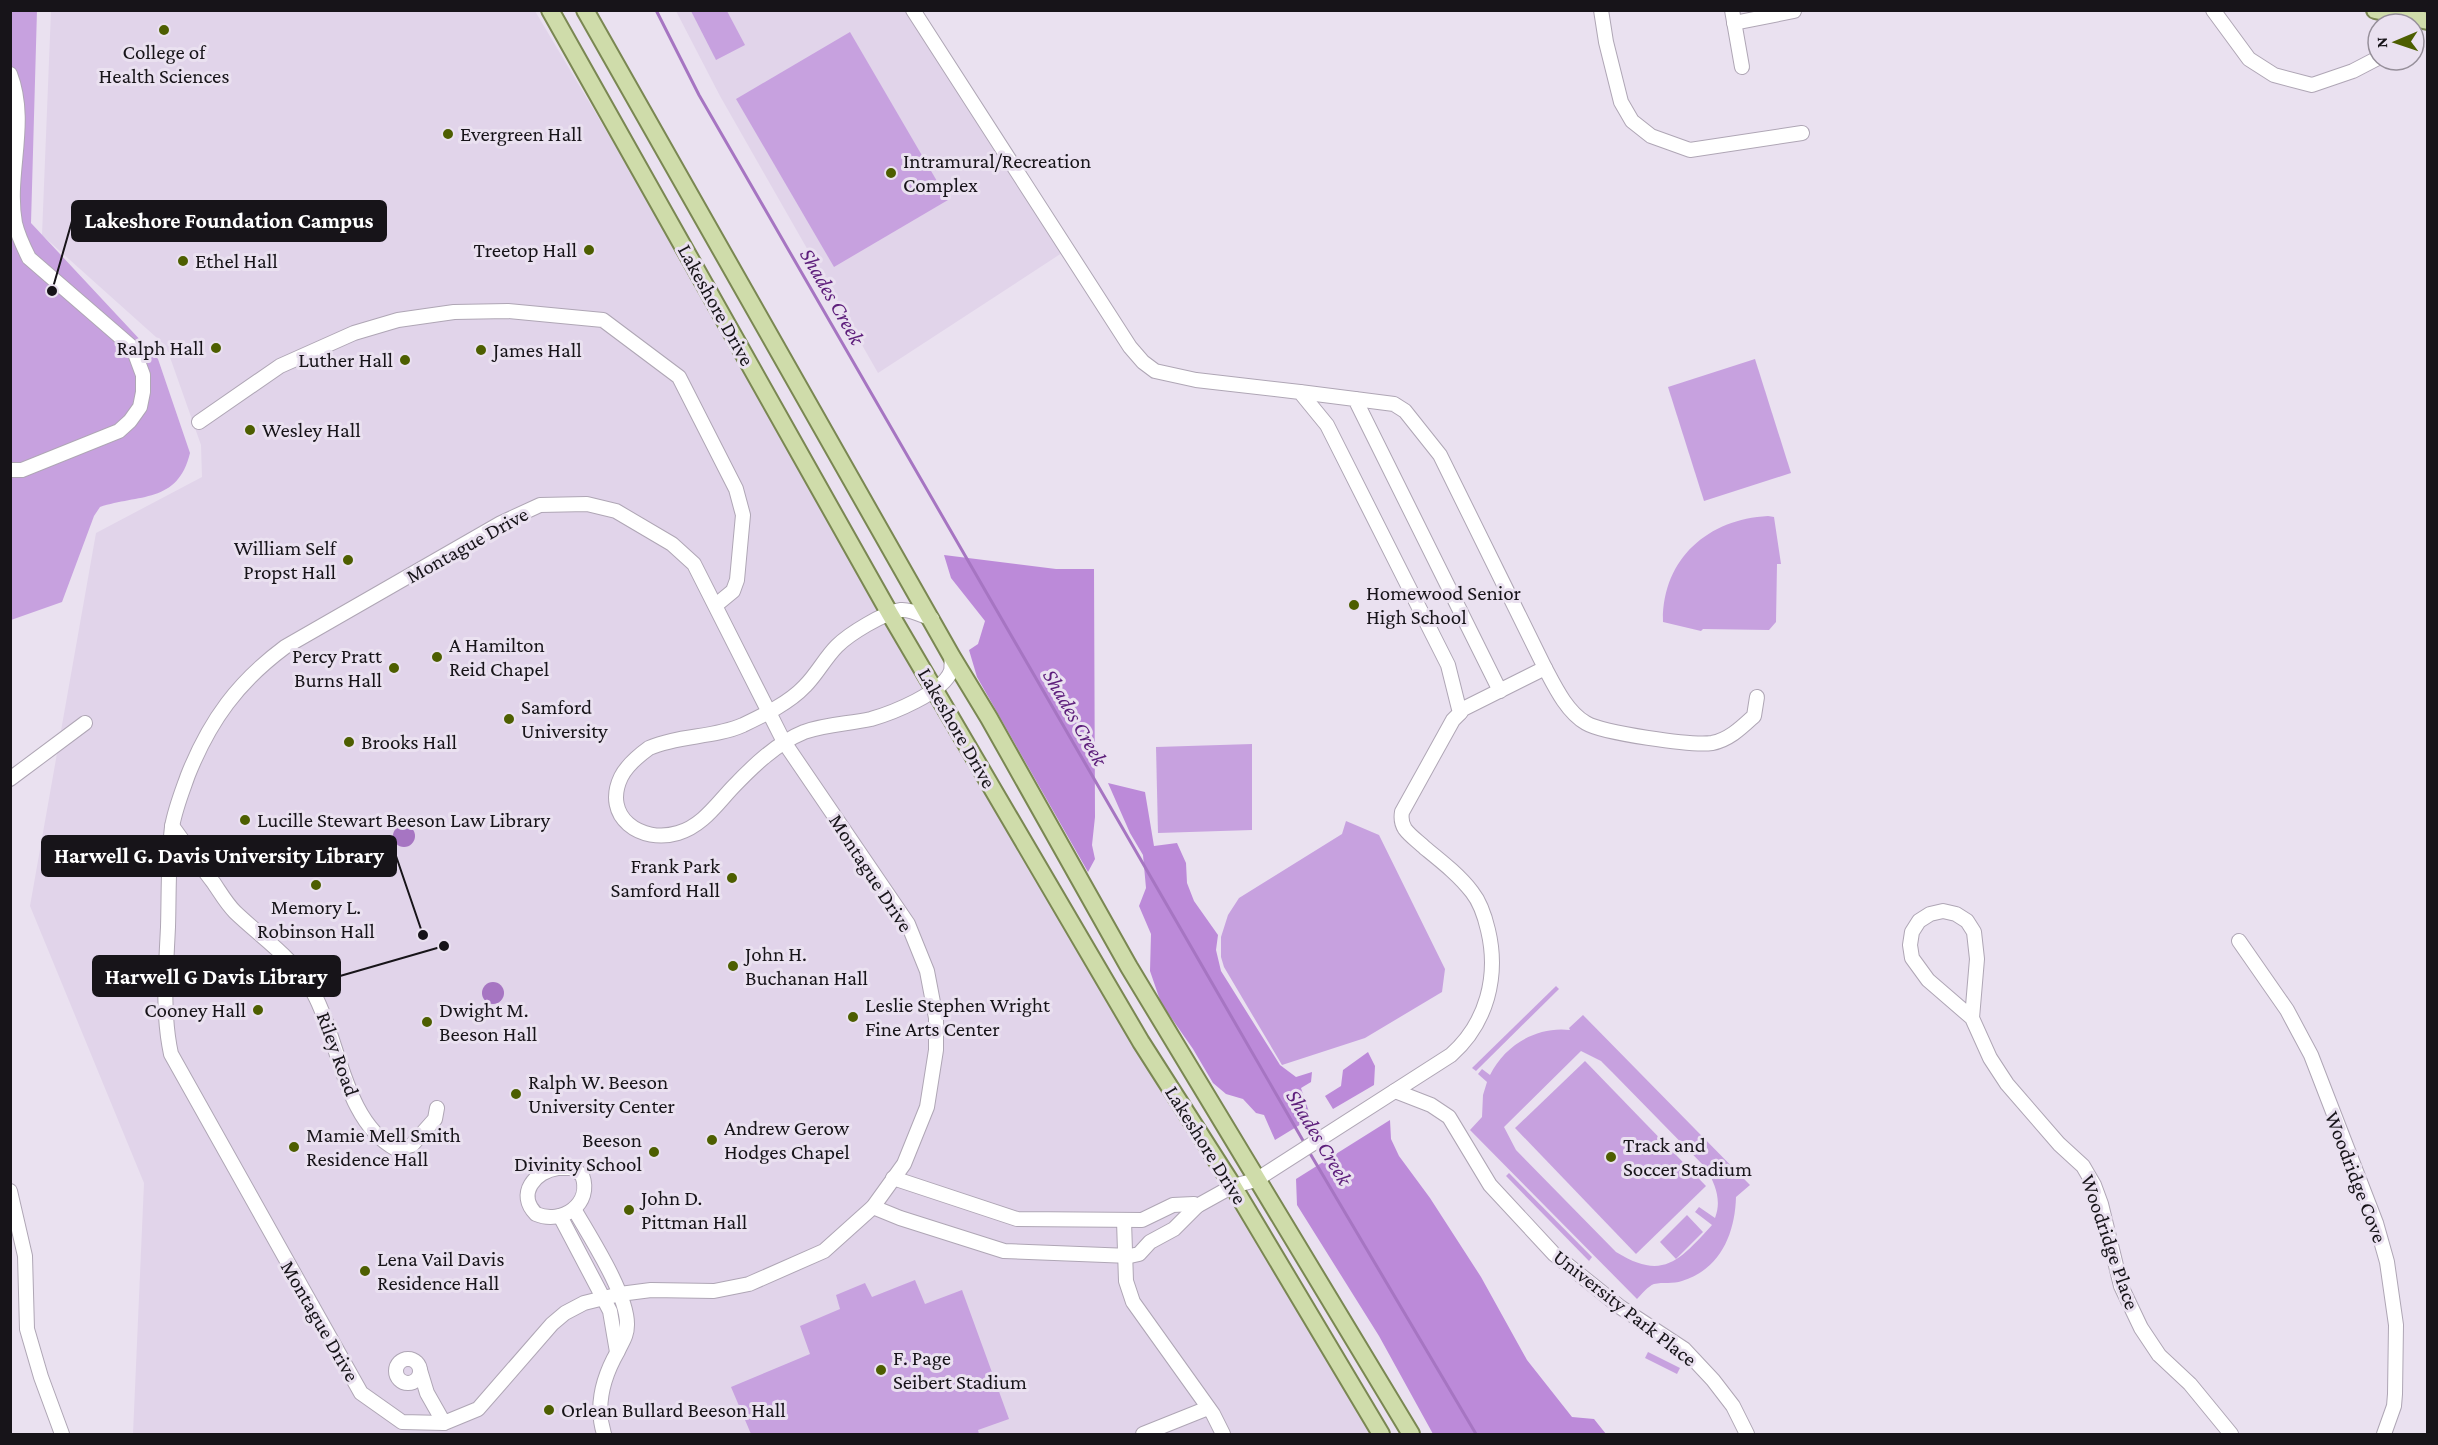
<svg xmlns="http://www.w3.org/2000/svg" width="2438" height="1445" viewBox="0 0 2438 1445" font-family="'Crimson Pro',serif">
  <rect width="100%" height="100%" fill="#eae1f0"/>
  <!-- built -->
  <g fill="#e1d4ea">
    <polygon points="51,11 535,11 1381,1434 133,1434 144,1183 30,906 96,533 202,477 201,445 166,346 42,235"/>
    <polygon points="676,11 914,11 1068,249 878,373 720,96"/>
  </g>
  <!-- green -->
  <g fill="#c7a1df" fill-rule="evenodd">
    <path d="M37,10L31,223L158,359L190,453C178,504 138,494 100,507L94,516L62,602L11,620L10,11Z"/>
    <polygon points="691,11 727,11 745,45 716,60"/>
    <polygon points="850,32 948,200 834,267 736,99"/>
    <polygon points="1755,359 1791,473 1704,501 1668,387"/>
    <path d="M1768,516L1774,517L1781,564H1777L1776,622L1769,630L1703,629L1701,631L1663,622C1662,559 1708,519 1768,516Z"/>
    <polygon points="1252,744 1252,830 1158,833 1156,747"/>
    <polygon points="1346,821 1379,835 1445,969 1442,992 1365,1038 1282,1065 1224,967 1221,957 1221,937 1228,915 1239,898 1342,834"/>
    <polygon points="1556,986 1559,989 1476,1071 1472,1068"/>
    <path d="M1583,1015L1750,1185L1736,1197C1735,1233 1721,1269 1682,1281C1673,1284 1663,1282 1654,1284C1648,1286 1641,1295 1637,1299L1470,1130L1482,1117L1483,1095L1487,1082L1478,1074L1482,1069L1490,1075C1505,1045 1537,1026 1570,1030L1569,1028ZM1581,1051L1601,1061L1612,1072L1707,1169C1715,1185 1722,1200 1715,1218L1699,1207L1695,1212L1712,1225C1679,1261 1663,1281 1616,1252L1516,1150L1504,1127Z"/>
    <polygon points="1585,1061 1706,1186 1636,1254 1515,1128"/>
    <polygon points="1509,1173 1592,1257 1589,1261 1506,1176"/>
    <polygon points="1687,1215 1703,1232 1676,1259 1660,1242"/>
    <polygon points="915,1280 925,1304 962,1290 1009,1419 978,1430 979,1434 751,1434 731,1387 810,1354 800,1326 840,1309 836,1295 865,1283 872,1297"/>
    <polygon points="1648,1352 1680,1368 1677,1374 1645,1358"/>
  </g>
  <!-- forest -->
  <g fill="#bc8ad9">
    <polygon points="944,555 1056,569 1094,569 1095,817 1092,845 1095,859 1088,872 977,677 969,650 978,644 985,621 951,578"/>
    <polygon points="1108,783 1145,792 1154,846 1177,843 1186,863 1187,883 1194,901 1218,935 1216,950 1221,971 1280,1065 1296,1077 1312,1072 1311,1082 1301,1088 1311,1118 1275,1140 1264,1115 1256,1113 1243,1099 1226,1094 1213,1083 1193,1049 1161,1003 1150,971 1151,934 1139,906 1146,888 1143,855 1130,833"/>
    <polygon points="1368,1052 1375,1066 1374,1085 1333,1109 1325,1096 1341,1086 1343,1070"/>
    <polygon points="1390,1120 1391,1139 1399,1156 1430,1198 1481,1277 1527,1360 1572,1417 1594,1419 1606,1434 1433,1434 1379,1336 1297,1205 1296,1179"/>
  </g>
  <!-- water -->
  <g fill="#a675c2">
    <circle cx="404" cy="836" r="11"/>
    <circle cx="493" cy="993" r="11"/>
  </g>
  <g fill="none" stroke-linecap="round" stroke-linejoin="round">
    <!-- stream -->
    <g stroke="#a675c2" stroke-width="3">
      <polyline points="656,10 699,95 1305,1144"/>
      <polyline points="1308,1150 1476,1434"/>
    </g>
    <!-- minor casing -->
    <g stroke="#afa6b5" stroke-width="16">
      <g id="minor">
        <polyline points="1601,10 1606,42 1621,102 1632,121 1651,136 1690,150 1802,133"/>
        <polyline points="1732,10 1742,67"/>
        <polyline points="2213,10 2249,59 2274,75 2312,85 2353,71 2378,58"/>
        <polyline points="1734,23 1794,11"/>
        <path d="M10,74C29,123 6,174 15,223C18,236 23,246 29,258L133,348L143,375V392L140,407L130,421L119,431L22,470H10"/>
        <polyline points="1300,392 1355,399 1500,691"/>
        <polyline points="1355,399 1394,404 1405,411 1440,455 1545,668 1463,709 1460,713"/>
        <polyline points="199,422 280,366 354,333 398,320 454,312 508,311 603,320 679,377 736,489 743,515 737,580 733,591 716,605"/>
        <path d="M587,504L616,511L672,544L694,564L784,742L908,924L927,971L936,1018V1050L927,1107L904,1164L873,1207L824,1251L749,1284L714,1291L651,1290L620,1294L584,1303L565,1313L552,1324L478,1409L444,1423L402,1422L361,1393L171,1054C162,1012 166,970 168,927C169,894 168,860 172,827C175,809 182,792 188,775C210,720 238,682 285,647L501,523L540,505Z"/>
        <path d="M932,619C923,616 911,609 901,610C883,613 849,634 837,646C825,658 817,674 805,686C789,703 764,715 743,725C714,738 678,735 649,748C638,756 627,765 621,777C602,817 641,844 678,833C702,826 716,805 733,787C753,766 777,743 804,732C826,724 848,724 871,719C892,713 943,693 951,671C952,667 951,662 952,657"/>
        <path d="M1545,668C1555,687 1567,712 1586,723C1603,733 1692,746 1712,743C1729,740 1742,727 1754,716L1757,697"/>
        <polyline points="10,779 85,723"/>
        <path d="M172,826C186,845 199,864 213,882C220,892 226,903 235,912C262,938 295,959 314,994C339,1039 344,1122 396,1149L412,1145L435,1119L437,1108"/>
        <polyline points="2239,941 2287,1010 2311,1055 2376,1223 2387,1262 2396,1325 2395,1394 2394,1406 2384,1434"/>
        <polyline points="1972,1018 1977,959 1974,932 1967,921 1956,914 1943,911 1930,914 1919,921 1912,932 1910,945 1912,958 1928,980 1972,1018 1990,1058 2007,1084 2059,1144 2083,1166 2094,1185 2101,1204 2121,1286 2141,1328 2159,1355 2190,1384 2231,1434"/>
        <polyline points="1395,1091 1431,1105 1449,1117 1490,1185 1554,1254 1620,1307 1684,1349 1713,1380 1733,1406 1747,1434"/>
        <path d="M558,1168H572L582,1175C593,1204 562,1225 536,1214C516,1194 535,1171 558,1168Z"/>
        <polyline points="893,1178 1017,1219 1142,1220 1173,1205 1194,1204 1197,1206"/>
        <polyline points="10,1191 25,1256 27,1329 41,1377 62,1434"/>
        <path d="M873,1207L900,1218L1004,1251L1130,1256L1139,1254L1150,1242L1174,1229L1197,1206L1233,1186L1256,1180L1451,1055C1487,1023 1499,976 1488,930C1485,917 1480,902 1472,892C1459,875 1441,861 1425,848C1419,842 1410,836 1405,829C1401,823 1401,818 1402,812L1453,720L1460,713L1448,665L1327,425L1300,392L1196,380L1155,371L1143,362L1130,347L913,10"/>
        <path d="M574,1209C590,1237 628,1295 627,1325C627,1336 622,1342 618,1351C603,1377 595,1405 604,1434"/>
        <polyline points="560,1216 610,1311 617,1352"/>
        <polyline points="1124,1221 1126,1281 1133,1302 1213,1414 1223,1434"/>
        <circle cx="408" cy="1371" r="12"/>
        <polyline points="420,1370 427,1393 444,1423"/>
        <polyline points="1143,1434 1208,1408"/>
      </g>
    </g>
    <!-- major casing -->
    <g stroke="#7a8752" stroke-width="20">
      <g id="major">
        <polyline points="550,10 890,614 1141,1042 1233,1186 1381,1434"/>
        <polyline points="585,10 952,657 989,718 1129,967 1411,1434"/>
        <polyline points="2375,10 2428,21"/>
      </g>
    </g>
    <!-- minor -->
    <use href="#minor" stroke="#fff" stroke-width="14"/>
    <!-- major -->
    <use href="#major" stroke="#cfdcaa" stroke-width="16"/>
  </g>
  <!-- markers -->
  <g fill="#4d5e00" stroke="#eae1f0" stroke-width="2">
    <circle cx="164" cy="30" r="6"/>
    <circle cx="448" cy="134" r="6"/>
    <circle cx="891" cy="173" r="6"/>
    <circle cx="589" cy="250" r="6"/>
    <circle cx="183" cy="261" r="6"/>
    <circle cx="216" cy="348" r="6"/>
    <circle cx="481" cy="350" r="6"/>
    <circle cx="405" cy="360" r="6"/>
    <circle cx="250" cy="430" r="6"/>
    <circle cx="348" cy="560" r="6"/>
    <circle cx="1354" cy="605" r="6"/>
    <circle cx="437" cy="657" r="6"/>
    <circle cx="394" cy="668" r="6"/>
    <circle cx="509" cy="719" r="6"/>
    <circle cx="349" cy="742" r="6"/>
    <circle cx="245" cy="820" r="6"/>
    <circle cx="732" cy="878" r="6"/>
    <circle cx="316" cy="885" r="6"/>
    <circle cx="733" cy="966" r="6"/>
    <circle cx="258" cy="1010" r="6"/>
    <circle cx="853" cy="1017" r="6"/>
    <circle cx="427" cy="1022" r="6"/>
    <circle cx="516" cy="1094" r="6"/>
    <circle cx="712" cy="1140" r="6"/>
    <circle cx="294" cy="1147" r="6"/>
    <circle cx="654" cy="1152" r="6"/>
    <circle cx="1611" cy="1157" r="6"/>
    <circle cx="629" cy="1210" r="6"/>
    <circle cx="365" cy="1271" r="6"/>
    <circle cx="881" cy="1370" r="6"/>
    <circle cx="549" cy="1410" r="6"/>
  </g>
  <g text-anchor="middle" stroke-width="6" stroke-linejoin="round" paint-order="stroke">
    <!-- poi labels -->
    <g font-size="21" fill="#171419" stroke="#eae1f0" text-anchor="start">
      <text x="164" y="59" text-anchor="middle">College of<tspan x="164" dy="24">Health Sciences</tspan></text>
      <text x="460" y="141">Evergreen Hall</text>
      <text x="903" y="168">Intramural/Recreation<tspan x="903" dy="24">Complex</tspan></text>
      <text x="577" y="257" text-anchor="end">Treetop Hall</text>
      <text x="195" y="268">Ethel Hall</text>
      <text x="204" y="355" text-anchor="end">Ralph Hall</text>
      <text x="493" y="357">James Hall</text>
      <text x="393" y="367" text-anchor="end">Luther Hall</text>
      <text x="262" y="437">Wesley Hall</text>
      <text x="336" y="555" text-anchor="end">William Self<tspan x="336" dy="24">Propst Hall</tspan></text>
      <text x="1366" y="600">Homewood Senior<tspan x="1366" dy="24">High School</tspan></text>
      <text x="449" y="652">A Hamilton<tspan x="449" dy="24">Reid Chapel</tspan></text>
      <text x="382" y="663" text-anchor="end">Percy Pratt<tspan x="382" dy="24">Burns Hall</tspan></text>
      <text x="521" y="714">Samford<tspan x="521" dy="24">University</tspan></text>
      <text x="361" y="749">Brooks Hall</text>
      <text x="257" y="827">Lucille Stewart Beeson Law Library</text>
      <text x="720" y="873" text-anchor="end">Frank Park<tspan x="720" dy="24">Samford Hall</tspan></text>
      <text x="316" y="914" text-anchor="middle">Memory L.<tspan x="316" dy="24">Robinson Hall</tspan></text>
      <text x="745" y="961">John H.<tspan x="745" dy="24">Buchanan Hall</tspan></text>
      <text x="865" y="1012">Leslie Stephen Wright<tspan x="865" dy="24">Fine Arts Center</tspan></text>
      <text x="246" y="1017" text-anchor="end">Cooney Hall</text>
      <text x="439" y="1017">Dwight M.<tspan x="439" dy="24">Beeson Hall</tspan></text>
      <text x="528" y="1089">Ralph W. Beeson<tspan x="528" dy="24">University Center</tspan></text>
      <text x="724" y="1135">Andrew Gerow<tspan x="724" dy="24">Hodges Chapel</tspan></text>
      <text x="306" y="1142">Mamie Mell Smith<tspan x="306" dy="24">Residence Hall</tspan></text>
      <text x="642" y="1147" text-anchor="end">Beeson<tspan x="642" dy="24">Divinity School</tspan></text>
      <text x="1623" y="1152">Track and<tspan x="1623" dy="24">Soccer Stadium</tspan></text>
      <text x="641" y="1205">John D.<tspan x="641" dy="24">Pittman Hall</tspan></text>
      <text x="377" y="1266">Lena Vail Davis<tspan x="377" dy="24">Residence Hall</tspan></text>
      <text x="893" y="1365">F. Page<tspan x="893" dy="24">Seibert Stadium</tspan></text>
      <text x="561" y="1417">Orlean Bullard Beeson Hall</text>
    </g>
    <!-- street labels -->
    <g font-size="21" fill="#171419" stroke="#eae1f0">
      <text transform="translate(716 305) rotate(61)" y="7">Lakeshore Drive</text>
      <text transform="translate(467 545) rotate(-29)" y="7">Montague Drive</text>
      <text transform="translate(957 728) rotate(60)" y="7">Lakeshore Drive</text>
      <text transform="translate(871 873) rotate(57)" y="7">Montague Drive</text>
      <text transform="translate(338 1054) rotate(70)" y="7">Riley Road</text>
      <text transform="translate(1206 1145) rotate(58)" y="7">Lakeshore Drive</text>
      <text transform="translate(2356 1177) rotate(69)" y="7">Woodridge Cove</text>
      <text transform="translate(2110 1242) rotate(71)" y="7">Woodridge Place</text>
      <text transform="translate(1625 1308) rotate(38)" y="7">University Park Place</text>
      <text transform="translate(320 1321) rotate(60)" y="7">Montague Drive</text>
    </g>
    <!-- water labels -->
    <g font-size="22" font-style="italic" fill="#5d1e7b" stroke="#eae1f0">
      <text transform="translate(833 296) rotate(60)" y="8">Shades Creek</text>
      <text transform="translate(1076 717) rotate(60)" y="8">Shades Creek</text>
      <text transform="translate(1320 1137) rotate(59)" y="8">Shades Creek</text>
    </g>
  </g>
  <!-- callouts -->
  <path fill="none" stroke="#171419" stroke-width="2" d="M52 291L72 221M423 935L396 856M444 946L340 976"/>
  <g fill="#171419" stroke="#eae1f0" stroke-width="2">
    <circle cx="52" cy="291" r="6"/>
    <circle cx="423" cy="935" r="6"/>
    <circle cx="444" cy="946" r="6"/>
  </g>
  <g fill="#171419" stroke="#171419" stroke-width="2">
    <rect x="72" y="201" width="314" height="40" rx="6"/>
    <rect x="42" y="836" width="354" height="40" rx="6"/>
    <rect x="93" y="956" width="247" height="40" rx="6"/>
  </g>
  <g font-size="22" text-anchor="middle" font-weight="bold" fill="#fff">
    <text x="229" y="228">Lakeshore Foundation Campus</text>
    <text x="219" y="863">Harwell G. Davis University Library</text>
    <text x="216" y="984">Harwell G Davis Library</text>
  </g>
  <!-- border -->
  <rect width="2438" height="1445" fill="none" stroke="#171419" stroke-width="24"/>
  <!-- north arrow -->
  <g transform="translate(2396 42) rotate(268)"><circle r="28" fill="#eae1f0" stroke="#968f9a" stroke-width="1.5"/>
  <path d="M0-4.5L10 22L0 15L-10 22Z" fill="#4d5e00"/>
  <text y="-9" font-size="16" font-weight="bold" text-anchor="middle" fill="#171419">N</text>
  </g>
</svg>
